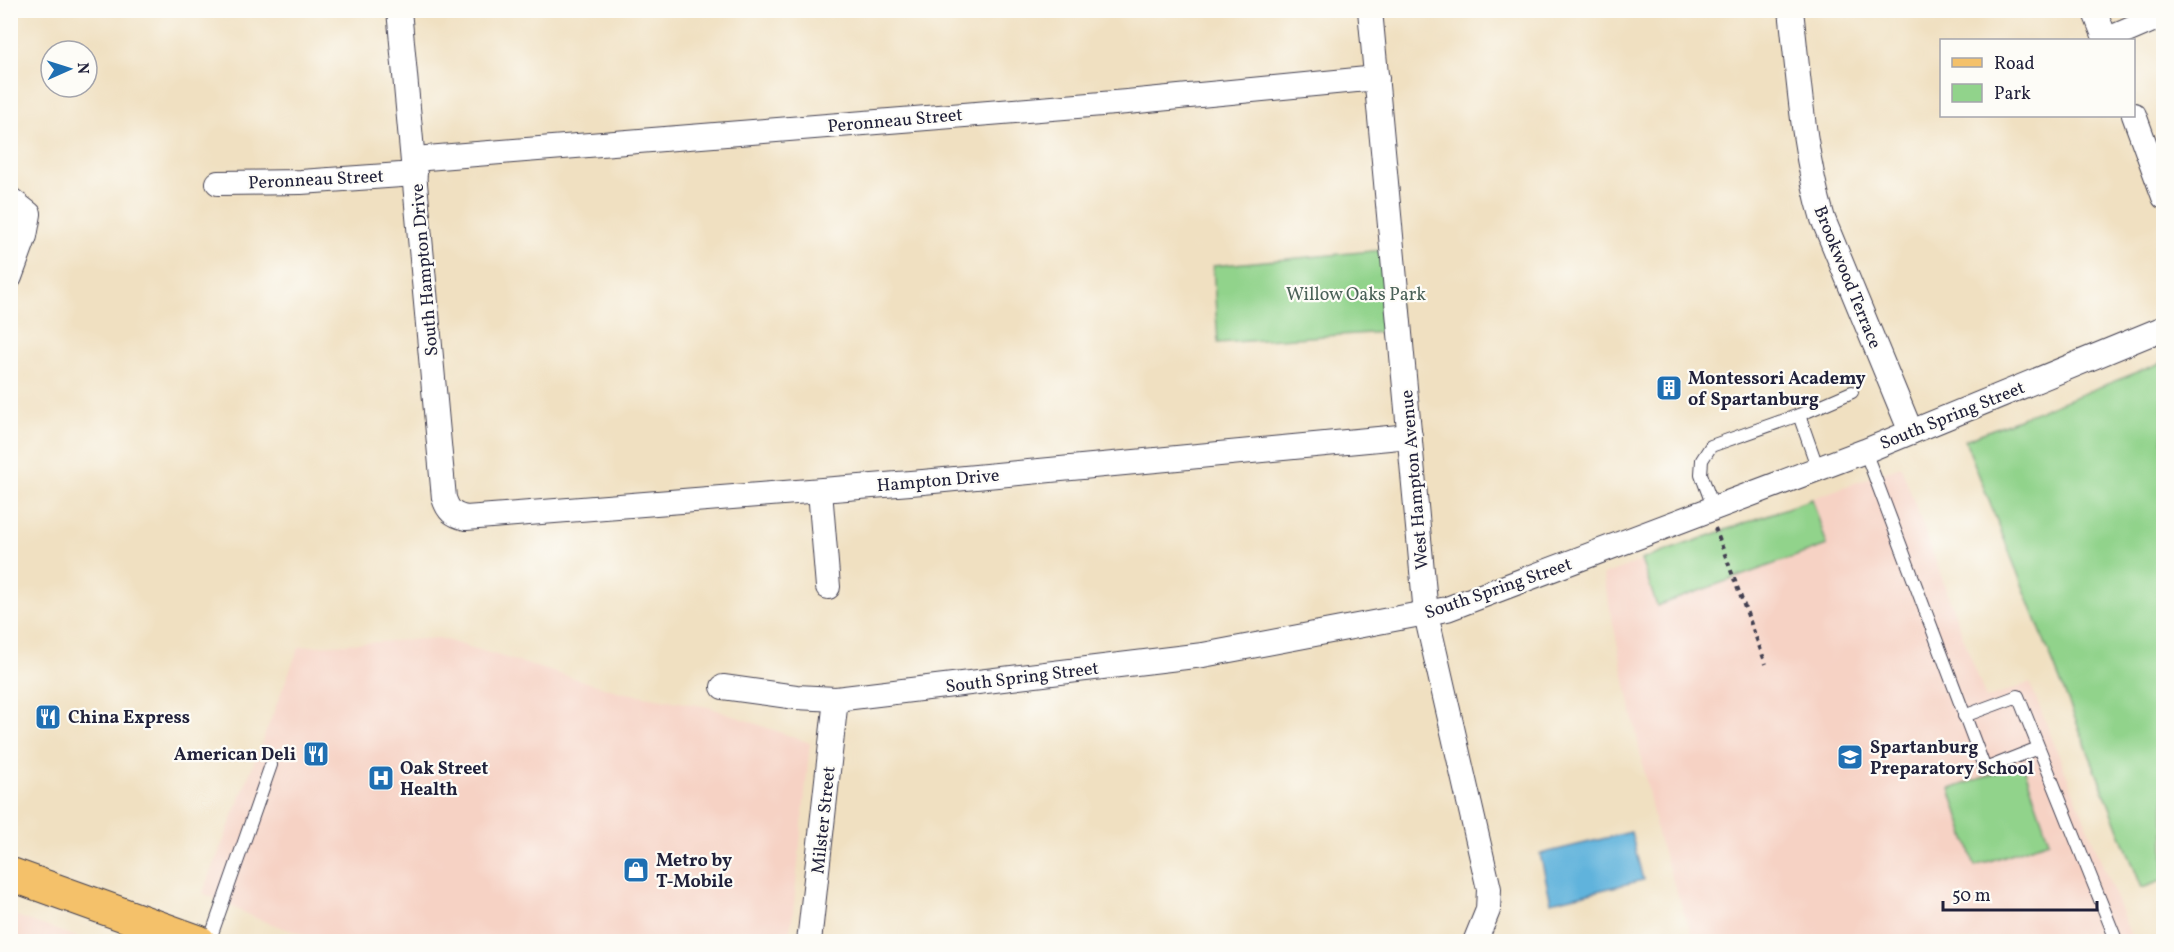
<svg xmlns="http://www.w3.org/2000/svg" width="2174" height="952" viewBox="0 0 2174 952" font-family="Vollkorn,serif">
  <rect width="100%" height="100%" fill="#fdfcf7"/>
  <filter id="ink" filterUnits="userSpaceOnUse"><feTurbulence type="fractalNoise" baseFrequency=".0167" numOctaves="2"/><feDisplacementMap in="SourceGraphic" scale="12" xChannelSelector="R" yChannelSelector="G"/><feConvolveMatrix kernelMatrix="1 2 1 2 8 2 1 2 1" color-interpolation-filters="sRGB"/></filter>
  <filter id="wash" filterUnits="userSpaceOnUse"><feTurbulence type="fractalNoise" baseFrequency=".008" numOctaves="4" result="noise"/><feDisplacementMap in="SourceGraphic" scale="24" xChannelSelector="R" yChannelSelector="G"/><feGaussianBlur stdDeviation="1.35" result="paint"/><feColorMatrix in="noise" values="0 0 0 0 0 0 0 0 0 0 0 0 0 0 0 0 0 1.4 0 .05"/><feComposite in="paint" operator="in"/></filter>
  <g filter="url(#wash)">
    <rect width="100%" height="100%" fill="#f0e0c1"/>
    <!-- built -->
    <g fill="#f6d2c4">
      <polygon points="1901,466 1986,699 2030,683 2133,941 1694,941 1658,838 1603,575"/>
      <polygon points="439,638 620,692 709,707 810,743 793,914 788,941 320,941 258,919 203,893 299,647"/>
      <polygon points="10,914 11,914 88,941 11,941"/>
    </g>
    <!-- green -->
    <g fill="#91d38b" stroke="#5a7a63" stroke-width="1.5">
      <polygon points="1393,249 1400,331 1218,343 1213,266"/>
      <polygon points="2163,362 2164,880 2142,888 1965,440"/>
      <polygon points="1812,499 1827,545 1657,606 1641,560"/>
      <polygon points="2023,764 2049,841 1975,866 1950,789"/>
    </g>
    <!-- water -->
    <polygon fill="#60b3dc" stroke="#416a8c" stroke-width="1.5" points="1631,832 1643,880 1551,902 1540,854"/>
  </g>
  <g filter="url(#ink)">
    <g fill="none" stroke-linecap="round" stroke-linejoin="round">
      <!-- service casing -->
      <g stroke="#413e4f" stroke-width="14">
        <g id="service">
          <polyline points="1799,415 1852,392"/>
          <polyline points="1865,451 1985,769 2038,748"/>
          <polyline points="1714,509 1701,474 1702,460 1711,446 1799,415 1818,469"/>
          <polyline points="1964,716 2018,696 2117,942"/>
          <polyline points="209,942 271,765"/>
        </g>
      </g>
      <!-- minor casing -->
      <g stroke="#413e4f" stroke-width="26">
        <g id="minor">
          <path d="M399,10L444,498C448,511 453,515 466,518L923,482L1410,436"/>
          <polyline points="1370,10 1426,614 1489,889 1488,910 1475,942"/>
          <path d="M1791,10C1799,80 1803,152 1823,219L1911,432"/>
          <polyline points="2094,10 2106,40"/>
          <polyline points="2106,40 2164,15"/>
          <polyline points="2134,115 2164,197"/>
          <polyline points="414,159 1127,102 1377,78"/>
          <polyline points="218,183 301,182 415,174"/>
          <polyline points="10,199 29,214 25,236 10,277"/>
          <polyline points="820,491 828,587"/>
          <polyline points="723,687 796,697 836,699 1203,655 1447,609 1865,451 2164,328"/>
          <polyline points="809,942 836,699"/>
        </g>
      </g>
      <!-- primary casing -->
      <g stroke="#413e4f" stroke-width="35">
        <polyline id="primary" points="10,874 199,942"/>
      </g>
      <!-- path -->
      <polyline stroke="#413e4f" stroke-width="4" stroke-dasharray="4.5 4.5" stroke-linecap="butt" points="1715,528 1766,664"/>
      <!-- service -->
      <use href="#service" stroke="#fff" stroke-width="12"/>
      <!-- minor -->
      <use href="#minor" stroke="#fff" stroke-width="24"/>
      <!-- primary -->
      <use href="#primary" stroke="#f4c16a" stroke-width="33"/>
    </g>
  </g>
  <!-- icons -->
  <defs>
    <g id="building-square" transform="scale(1.35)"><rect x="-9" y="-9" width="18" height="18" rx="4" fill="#1f6fb2" stroke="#fdfcf7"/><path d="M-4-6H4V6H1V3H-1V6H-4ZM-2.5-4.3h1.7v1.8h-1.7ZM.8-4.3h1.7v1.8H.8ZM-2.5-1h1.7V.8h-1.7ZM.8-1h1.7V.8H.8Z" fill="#fff"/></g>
    <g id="restaurant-square" transform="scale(1.35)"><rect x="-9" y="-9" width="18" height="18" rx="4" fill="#1f6fb2" stroke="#fdfcf7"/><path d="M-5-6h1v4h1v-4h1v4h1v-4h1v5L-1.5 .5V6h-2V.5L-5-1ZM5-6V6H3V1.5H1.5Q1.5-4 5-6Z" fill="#fff"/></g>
    <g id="school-square" transform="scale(1.35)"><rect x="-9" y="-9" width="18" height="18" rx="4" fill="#1f6fb2" stroke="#fdfcf7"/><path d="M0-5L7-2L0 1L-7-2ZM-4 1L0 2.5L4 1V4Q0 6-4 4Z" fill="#fff"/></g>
    <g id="hospital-square" transform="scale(1.35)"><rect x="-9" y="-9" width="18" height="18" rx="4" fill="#1f6fb2" stroke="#fdfcf7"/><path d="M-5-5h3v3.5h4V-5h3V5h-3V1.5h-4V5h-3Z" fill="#fff"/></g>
    <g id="shop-square" transform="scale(1.35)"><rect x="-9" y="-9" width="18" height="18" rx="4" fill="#1f6fb2" stroke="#fdfcf7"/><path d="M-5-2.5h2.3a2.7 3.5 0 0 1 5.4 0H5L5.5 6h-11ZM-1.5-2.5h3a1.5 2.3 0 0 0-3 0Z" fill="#fff"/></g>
  </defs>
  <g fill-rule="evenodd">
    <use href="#building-square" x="1669" y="388"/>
    <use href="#restaurant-square" x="48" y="717"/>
    <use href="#restaurant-square" x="316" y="754"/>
    <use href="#school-square" x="1850" y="757"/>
    <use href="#hospital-square" x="381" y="778"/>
    <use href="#shop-square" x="636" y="870"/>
  </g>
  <g text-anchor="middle" stroke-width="4.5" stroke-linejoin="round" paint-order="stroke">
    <!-- street labels -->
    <g font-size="18" fill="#22223b" stroke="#fdfcf7">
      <text transform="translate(895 120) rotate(-5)" y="6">Peronneau Street</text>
      <text transform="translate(316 179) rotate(-3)" y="6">Peronneau Street</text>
      <text transform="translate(424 270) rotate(-95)" y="6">South Hampton Drive</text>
      <text transform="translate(1848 277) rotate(68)" y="6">Brookwood Terrace</text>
      <text transform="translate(1952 415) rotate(-22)" y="6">South Spring Street</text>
      <text transform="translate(938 480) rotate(-5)" y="6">Hampton Drive</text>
      <text transform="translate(1414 480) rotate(-95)" y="6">West Hampton Avenue</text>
      <text transform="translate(1498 588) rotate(-19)" y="6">South Spring Street</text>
      <text transform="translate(1022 677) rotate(-7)" y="6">South Spring Street</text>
      <text transform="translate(823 820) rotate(-84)" y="6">Milster Street</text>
    </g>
    <!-- park labels -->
    <g font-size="18" fill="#496057" stroke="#fdfcf7">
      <text x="1356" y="300">Willow Oaks Park</text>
    </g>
    <!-- poi labels -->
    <g font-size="18" font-weight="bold" fill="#22223b" stroke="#fdfcf7" text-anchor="start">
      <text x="1688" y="384">Montessori Academy<tspan x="1688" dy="21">of Spartanburg</tspan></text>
      <text x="68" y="723">China Express</text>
      <text x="1870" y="753">Spartanburg<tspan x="1870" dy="21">Preparatory School</tspan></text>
      <text x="296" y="760" text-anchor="end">American Deli</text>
      <text x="400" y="774">Oak Street<tspan x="400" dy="21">Health</tspan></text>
      <text x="656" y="866">Metro by<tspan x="656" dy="21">T-Mobile</tspan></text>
    </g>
  </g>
  <!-- margin -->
  <rect width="2174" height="952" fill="none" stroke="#fdfcf7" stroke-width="36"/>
  <!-- legend -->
  <rect x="1940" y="39" width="195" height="78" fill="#fdfcf7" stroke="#a5a5ac" stroke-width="1.5"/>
  <rect x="1952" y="58" width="30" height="9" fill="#f4c16a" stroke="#a5a5ac" stroke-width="1.5"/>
  <text x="1994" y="69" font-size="18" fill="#22223b">Road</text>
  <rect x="1952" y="84" width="30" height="18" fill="#91d38b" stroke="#a5a5ac" stroke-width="1.5"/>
  <text x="1994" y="99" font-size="18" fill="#22223b">Park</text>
  <!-- north arrow -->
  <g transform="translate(69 69) rotate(87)"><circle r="28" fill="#fdfcf7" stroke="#a5a5ac" stroke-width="1.5"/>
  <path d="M0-4.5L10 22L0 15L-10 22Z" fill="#1f6fb2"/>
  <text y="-9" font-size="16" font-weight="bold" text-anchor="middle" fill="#22223b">N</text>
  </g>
  <!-- scale -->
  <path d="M1943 901v9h154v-9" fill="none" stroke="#22223b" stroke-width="3"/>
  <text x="1952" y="901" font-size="18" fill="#22223b" stroke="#fdfcf7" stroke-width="4.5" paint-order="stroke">50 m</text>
</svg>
